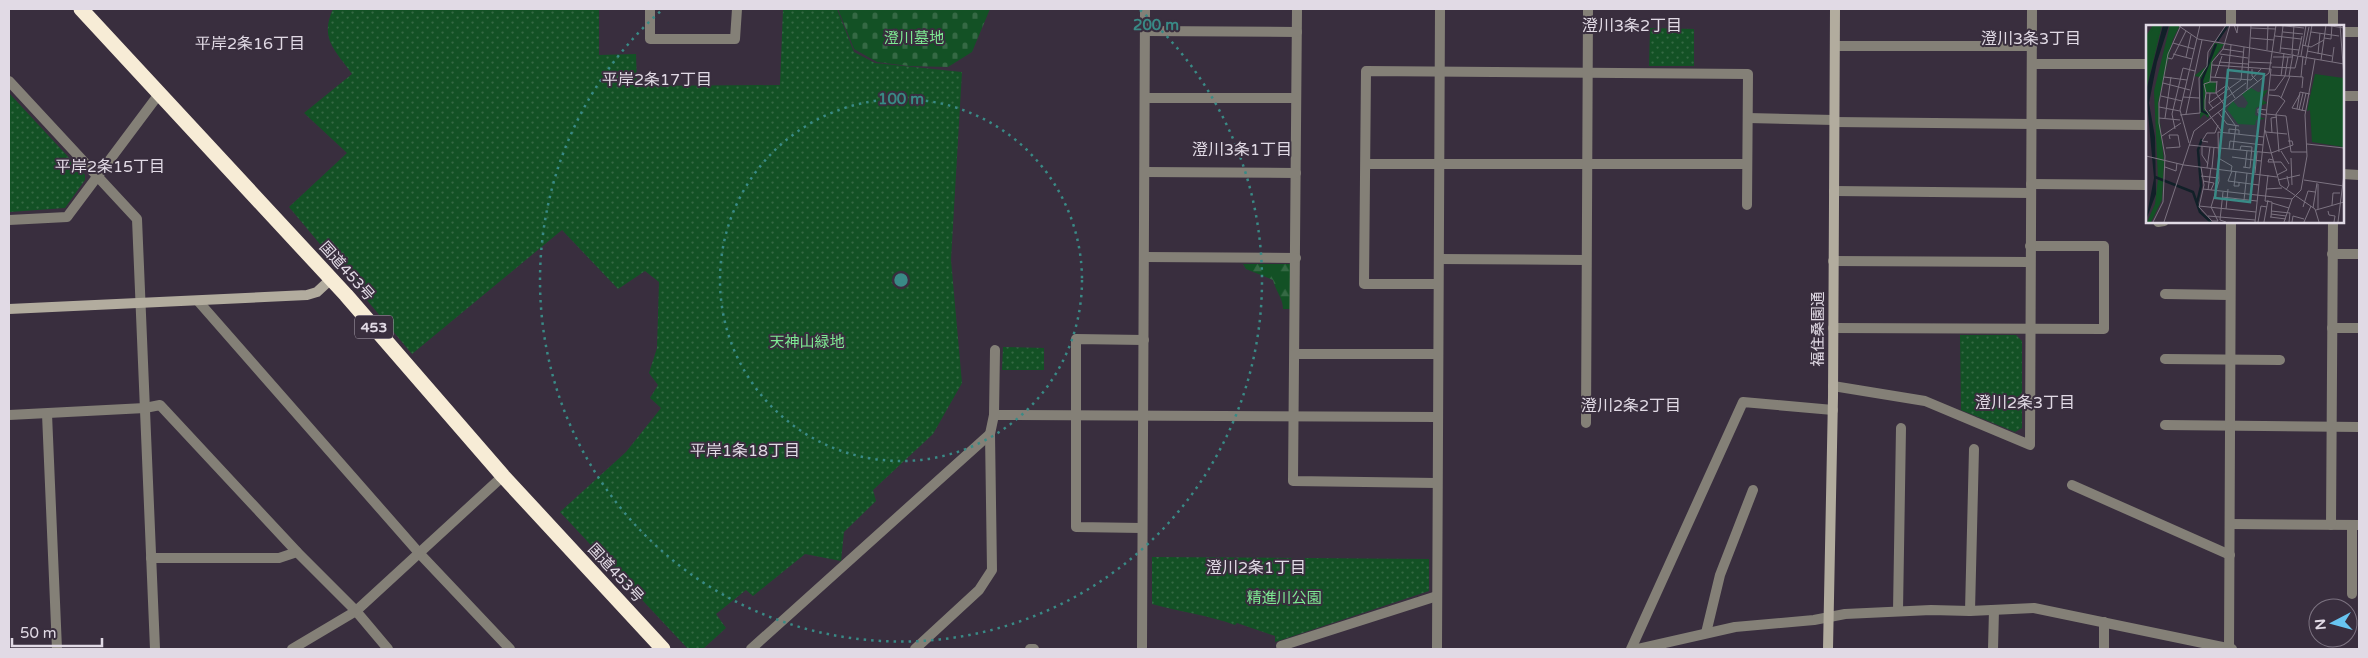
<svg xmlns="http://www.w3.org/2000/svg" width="2368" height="658" viewBox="0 0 2368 658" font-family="'Varela Round','Noto Sans JP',sans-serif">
  <defs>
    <pattern id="forest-firs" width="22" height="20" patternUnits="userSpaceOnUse" patternTransform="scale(1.25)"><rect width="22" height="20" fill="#135125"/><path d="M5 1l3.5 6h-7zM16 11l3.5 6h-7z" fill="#356944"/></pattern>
    <pattern id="cemetery-stones" width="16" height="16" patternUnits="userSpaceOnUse" patternTransform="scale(1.25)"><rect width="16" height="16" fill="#135125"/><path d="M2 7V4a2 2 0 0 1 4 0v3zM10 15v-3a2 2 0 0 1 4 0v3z" fill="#356944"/></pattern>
    <pattern id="park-dots" width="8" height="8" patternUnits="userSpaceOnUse" patternTransform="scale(1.25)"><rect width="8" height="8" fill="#135125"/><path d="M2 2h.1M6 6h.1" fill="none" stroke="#356944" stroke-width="1.8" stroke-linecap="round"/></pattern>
  </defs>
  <rect width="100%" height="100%" fill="#392e3e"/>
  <!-- forest -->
  <path fill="url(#forest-firs)" d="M1243,264H1290V309H1283C1283,298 1276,292 1273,280L1246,269Z"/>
  <!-- cemetery -->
  <polygon fill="url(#cemetery-stones)" points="838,9 990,9 972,52 948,67 909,66 877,62 854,49"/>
  <!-- park -->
  <g fill="url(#park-dots)">
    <path d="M333,9H599V55L636,54L637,86L780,85L783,9H837L854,52L875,63L962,72L951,260L962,383L933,434L873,490L876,501L844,532L841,561L805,554L753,596L746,590L716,614L726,628L703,649H688L560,512L626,452L661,408L650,398L658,385L649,373L657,348L659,282L645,271L618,289L562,230L412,354L289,207L347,153L304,113L352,74C336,51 319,39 333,9Z"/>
    <polygon points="1650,28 1694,29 1694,66 1649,66"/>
    <polygon points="9,93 85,175 85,180 65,208 10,212 9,210"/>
    <polygon points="1960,335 2016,335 2022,341 2022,428 2015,432 1961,410"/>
    <polygon points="1003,347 1044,348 1044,370 1002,370"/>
    <path d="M1152,557L1429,559V591L1275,642V636L1237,623L1235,625C1208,615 1180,612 1152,604Z"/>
  </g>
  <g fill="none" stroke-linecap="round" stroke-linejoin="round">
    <!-- street -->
    <g stroke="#848077" stroke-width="10">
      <polyline points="650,9 650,39 735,39 737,9"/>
      <polyline points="1297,9 1293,481 1437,483"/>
      <polyline points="2231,26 2231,9"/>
      <polyline points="2333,26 2333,9"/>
      <polyline points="1145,31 1297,32"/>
      <polyline points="2342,32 2359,32"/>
      <polyline points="1835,46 2032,46"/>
      <polyline points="2032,64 2147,64"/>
      <polyline points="9,81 137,219 155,649"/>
      <polyline points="2342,96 2359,96"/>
      <polyline points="1145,98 1296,98"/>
      <polyline points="1748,118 1834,120"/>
      <polyline points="1834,122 2147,125"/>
      <polyline points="1366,164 1747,164"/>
      <polyline points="1145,172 1296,173"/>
      <polyline points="2342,174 2359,175"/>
      <polyline points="2031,184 2147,185"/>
      <polyline points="1834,191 2031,193"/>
      <polyline points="9,220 67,217 159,94"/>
      <polyline points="2158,222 2164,221"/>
      <polyline points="2332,254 2359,254"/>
      <polyline points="1144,257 1296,258"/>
      <polyline points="1439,259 1586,260"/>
      <polyline points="1833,261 2030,262"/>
      <polyline points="1438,284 1364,284 1366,71 1748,74 1747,205"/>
      <polyline points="2165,294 2230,295"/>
      <polyline points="198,301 420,554 510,649"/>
      <polyline points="1833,328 2104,329 2104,246 2030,246"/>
      <polyline points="2332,328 2359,328"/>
      <polyline points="1295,354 1438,354"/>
      <polyline points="2165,359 2280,360"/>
      <polyline points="1833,386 1925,401 2030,445 2032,9"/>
      <polyline points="47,414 57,649"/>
      <polyline points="9,415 145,408 160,405 297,552 356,611 388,649"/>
      <polyline points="994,415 1437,417"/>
      <polyline points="1586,423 1588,9"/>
      <polyline points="2165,425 2359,427"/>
      <polyline points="2072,485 2230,555"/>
      <polyline points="2230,524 2359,525"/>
      <polyline points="2331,525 2333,221"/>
      <polyline points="1142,528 1076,527 1076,339 1144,340"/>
      <polyline points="151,558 279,558 297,552"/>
      <polyline points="2352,594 2352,525"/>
      <polyline points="1898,611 1901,428"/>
      <polyline points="1970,611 1974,449"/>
      <polyline points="1706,633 1720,575 1753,490"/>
      <polyline points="292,649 356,611 503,476"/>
      <polyline points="751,649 990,434"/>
      <polyline points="915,649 979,590 992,570 990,434 994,415 995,350"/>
      <polyline points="1030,649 1034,649"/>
      <polyline points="1142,649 1145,9"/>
      <polyline points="1282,649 1281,646 1437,596"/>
      <polyline points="1437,649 1440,9"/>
      <polyline points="1631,649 1743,402 1833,410"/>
      <polyline points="1638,649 1735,627 1814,620 1845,614 1931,610 1970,611 2034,608 2232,649"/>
      <polyline points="1993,649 1994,610"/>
      <polyline points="2104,649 2104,622"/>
      <polyline points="2229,649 2231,221"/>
    </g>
    <!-- secondary -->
    <g stroke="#b2ac9e" stroke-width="10">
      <polyline points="9,309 307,295 317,292 331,279"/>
      <polyline points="1828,649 1833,397 1835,9"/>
    </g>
    <!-- highway -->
    <polyline stroke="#f7ecd6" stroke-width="15" points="81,9 346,295 503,476 663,649"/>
  </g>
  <!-- distance rings -->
  <g fill="none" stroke="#398a86" stroke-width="2.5" stroke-dasharray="2.5 5">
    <circle cx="901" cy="280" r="181"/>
    <path d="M1140 10A361 361 0 1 1 662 10"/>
  </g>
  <g text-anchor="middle" stroke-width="4" stroke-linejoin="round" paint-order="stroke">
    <!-- shield labels -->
    <rect fill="#392e3e" stroke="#afa6b3" stroke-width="1" x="355" y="315.5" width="38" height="23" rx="4"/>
    <g font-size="14" font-weight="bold" fill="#e1dae5">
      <text x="374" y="332">453</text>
    </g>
    <!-- park labels -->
    <g font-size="15" fill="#7eea93" stroke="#392e3e">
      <text x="914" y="43">澄川墓地</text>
      <text x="807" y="347">天神山緑地</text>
      <text x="1284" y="603">精進川公園</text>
    </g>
    <!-- street labels -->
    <g font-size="15" fill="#e1dae5" stroke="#392e3e">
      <text transform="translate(347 271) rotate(48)" y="5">国道453号</text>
      <text transform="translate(1818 329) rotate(-90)" y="5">福住桑園通</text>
      <text transform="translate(616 573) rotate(47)" y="5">国道453号</text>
    </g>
    <!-- neighbourhood labels -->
    <g font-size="16" fill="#e1dae5" stroke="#392e3e">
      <text x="1632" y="31">澄川3条2丁目</text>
      <text x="2031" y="44">澄川3条3丁目</text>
      <text x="250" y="49">平岸2条16丁目</text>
      <text x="657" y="85">平岸2条17丁目</text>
      <text x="1242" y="155">澄川3条1丁目</text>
      <text x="110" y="172">平岸2条15丁目</text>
      <text x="2025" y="408">澄川2条3丁目</text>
      <text x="1631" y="411">澄川2条2丁目</text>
      <text x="745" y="456">平岸1条18丁目</text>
      <text x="1256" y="573">澄川2条1丁目</text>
    </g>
  </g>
  <!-- overview -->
  <g transform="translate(2146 25)">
    <rect width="198" height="198" fill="#392e3e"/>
    <path d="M169,49L197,53V122L166,117L164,85L161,86Z" fill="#135125"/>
    <path d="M7,0H16L0,66V11ZM24,0H34L27,14L12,78L18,137L16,175L5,197H1L9,179L12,154L8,66ZM68,18L78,19L67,35L64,56L70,57L69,68L60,67L59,85L64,88L62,93L58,89L54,94L55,55L54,52L48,51L61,41ZM105,63L112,67L122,65L116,74L121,78L110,83L109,90L119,94L110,95L109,100L92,99L81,84L87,76L92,82L99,83L102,78L96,69Z" fill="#135125"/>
    <path d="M9,0L14,3L4,41H0V16Z" fill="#135125"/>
    <path d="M17,0H23L11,37L3,78L9,112L10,169L0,195L8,153L0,66Z" fill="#112028"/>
    <path fill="none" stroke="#112028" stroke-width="2.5" d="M71,16L82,0M62,89L56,86V55L70,19M9,152L47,167L54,187L65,197M51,178L55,161L52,125L56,114"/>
    <path fill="none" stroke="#7c7381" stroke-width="1" d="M88,0L91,8L92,0M130,0L158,3M179,0L198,3M194,0L198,52M33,1L52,14L198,39M105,3L130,4M137,7L157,9M165,7L193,11M129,11L155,14M105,13L128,15M178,13L185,14L186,0M27,18L48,24M85,20L81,60L89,73M156,20L165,22L178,15M159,21L163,2M135,23L153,25M77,24L97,27M121,25L122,0M161,26L186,31M134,27L137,1M27,29L46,34M74,29L102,33M146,29L148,0M172,29L174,8M152,30L156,11M155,31L160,0M40,32L45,10M127,32H146M22,33L26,34L40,6M175,35L180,0M73,37L102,39M102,37L126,38M186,37L188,22M66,40L125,44L109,197M159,40L166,0M126,42L149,43L152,31M106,44V51L112,57M125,50L157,52L156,63M135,51L138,28M139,51L142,32M143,51L147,29M18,52L41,55M65,52L105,55L115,44M69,52L76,31M155,52L157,31M71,56L70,68L79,81M71,57H64L66,37L77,24L84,0M17,58L44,65M101,64L105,0M123,65H129L139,51M60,68L58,59L64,57M64,68L63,78L67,83M154,69L146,83L160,86M123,70L133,71L139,76L130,89L133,127M15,71L36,76M37,72L53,73M135,73L144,51M63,78L95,55L98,22M13,82L34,86M77,83L89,100M151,84L154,67L164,69M153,85L157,68M63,86L100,58M156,86L160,68M72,87L81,99L93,101M40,89L56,15M121,89L140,91L145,127H161M34,90L54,88L53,53L61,41L62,27L80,0M120,90L112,88V84L121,85M13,93L34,95M19,93L25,52M29,104L26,89L37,43L49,46M119,105L134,160L169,184L173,197M76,107L59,84V75L60,68H70L81,60M120,107L141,109M83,108V104L93,105V109M126,108L125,93L131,92M16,111L35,98M62,117L56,116L61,108H69L72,100M43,118L34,85L54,0M161,119L198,123M43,120L125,128L147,120L146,116H142M56,121V130L62,139M20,123L34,122L32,110H23L24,114M83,124L84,116L117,120M87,124L90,100M94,125L95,121L106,122L104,143L97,142M135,126L143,139M0,131L38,140L131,152M86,132L115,136M145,133L146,160M74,134L86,141L85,146M127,135L123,134L122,137H135L141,145L131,150M19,142L30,146L31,138M55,142L58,160L53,182L66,196H72M61,143L64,122M66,143L68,122M99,143L101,126M86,146L82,156L113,160M90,146L88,161H93V157M109,148L111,127M122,150L119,176L126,177L125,192M55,151L73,153M132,155L154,150M158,155L198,161M57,156L68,158L65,165M57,164L146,174L155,165L161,131L159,90L169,34M120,164L136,163M62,165L65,143M140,165L143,160L141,151M77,167L74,195L80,197M76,172L111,176M98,175L101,148M126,178L143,183M186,180L187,168H194M53,181L110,187M157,182L162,166L169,167M167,183L171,158M80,184L82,164M172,184V159M170,185L198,177M125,186L144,188L143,197M182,186L183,190L189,191L188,197M125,189L140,191M62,191L109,195M124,192L140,194M72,196L65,182L73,156L72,107L118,112M7,197L17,177L19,131L13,98V78L22,29L35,0M18,197L48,106L123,48L130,0M112,197L115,181L121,182M118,197L122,175M138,197L146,174M146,197L147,191L158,194M158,197L165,181M192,197L198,149"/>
    <path fill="#398a86" fill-opacity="0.15" stroke="#398a86" stroke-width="2.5" d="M82,45L118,49L104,177L69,173Z"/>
    <rect width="198" height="198" fill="none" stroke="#e1dae5" stroke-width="2.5"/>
  </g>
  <circle cx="901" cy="280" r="8" fill="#398a86" stroke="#392e3e" stroke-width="2.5"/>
  <g font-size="15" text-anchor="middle" font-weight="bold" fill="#398a86" stroke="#392e3e" stroke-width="4" stroke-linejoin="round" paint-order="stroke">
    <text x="1156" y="30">200 m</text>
    <text x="901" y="104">100 m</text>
  </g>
  <!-- border -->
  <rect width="2368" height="658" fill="none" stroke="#e1dae5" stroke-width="20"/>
  <!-- north arrow -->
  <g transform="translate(2333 623) rotate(264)"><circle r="24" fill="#392e3e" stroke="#7c7381"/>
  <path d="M0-4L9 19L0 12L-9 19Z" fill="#68c4f0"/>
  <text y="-8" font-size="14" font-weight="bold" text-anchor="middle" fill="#e1dae5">N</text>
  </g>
  <!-- scale -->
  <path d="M12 638v8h90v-8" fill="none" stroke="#e1dae5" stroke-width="2.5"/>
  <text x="20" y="638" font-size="15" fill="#e1dae5" stroke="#392e3e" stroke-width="4" paint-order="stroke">50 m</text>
</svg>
